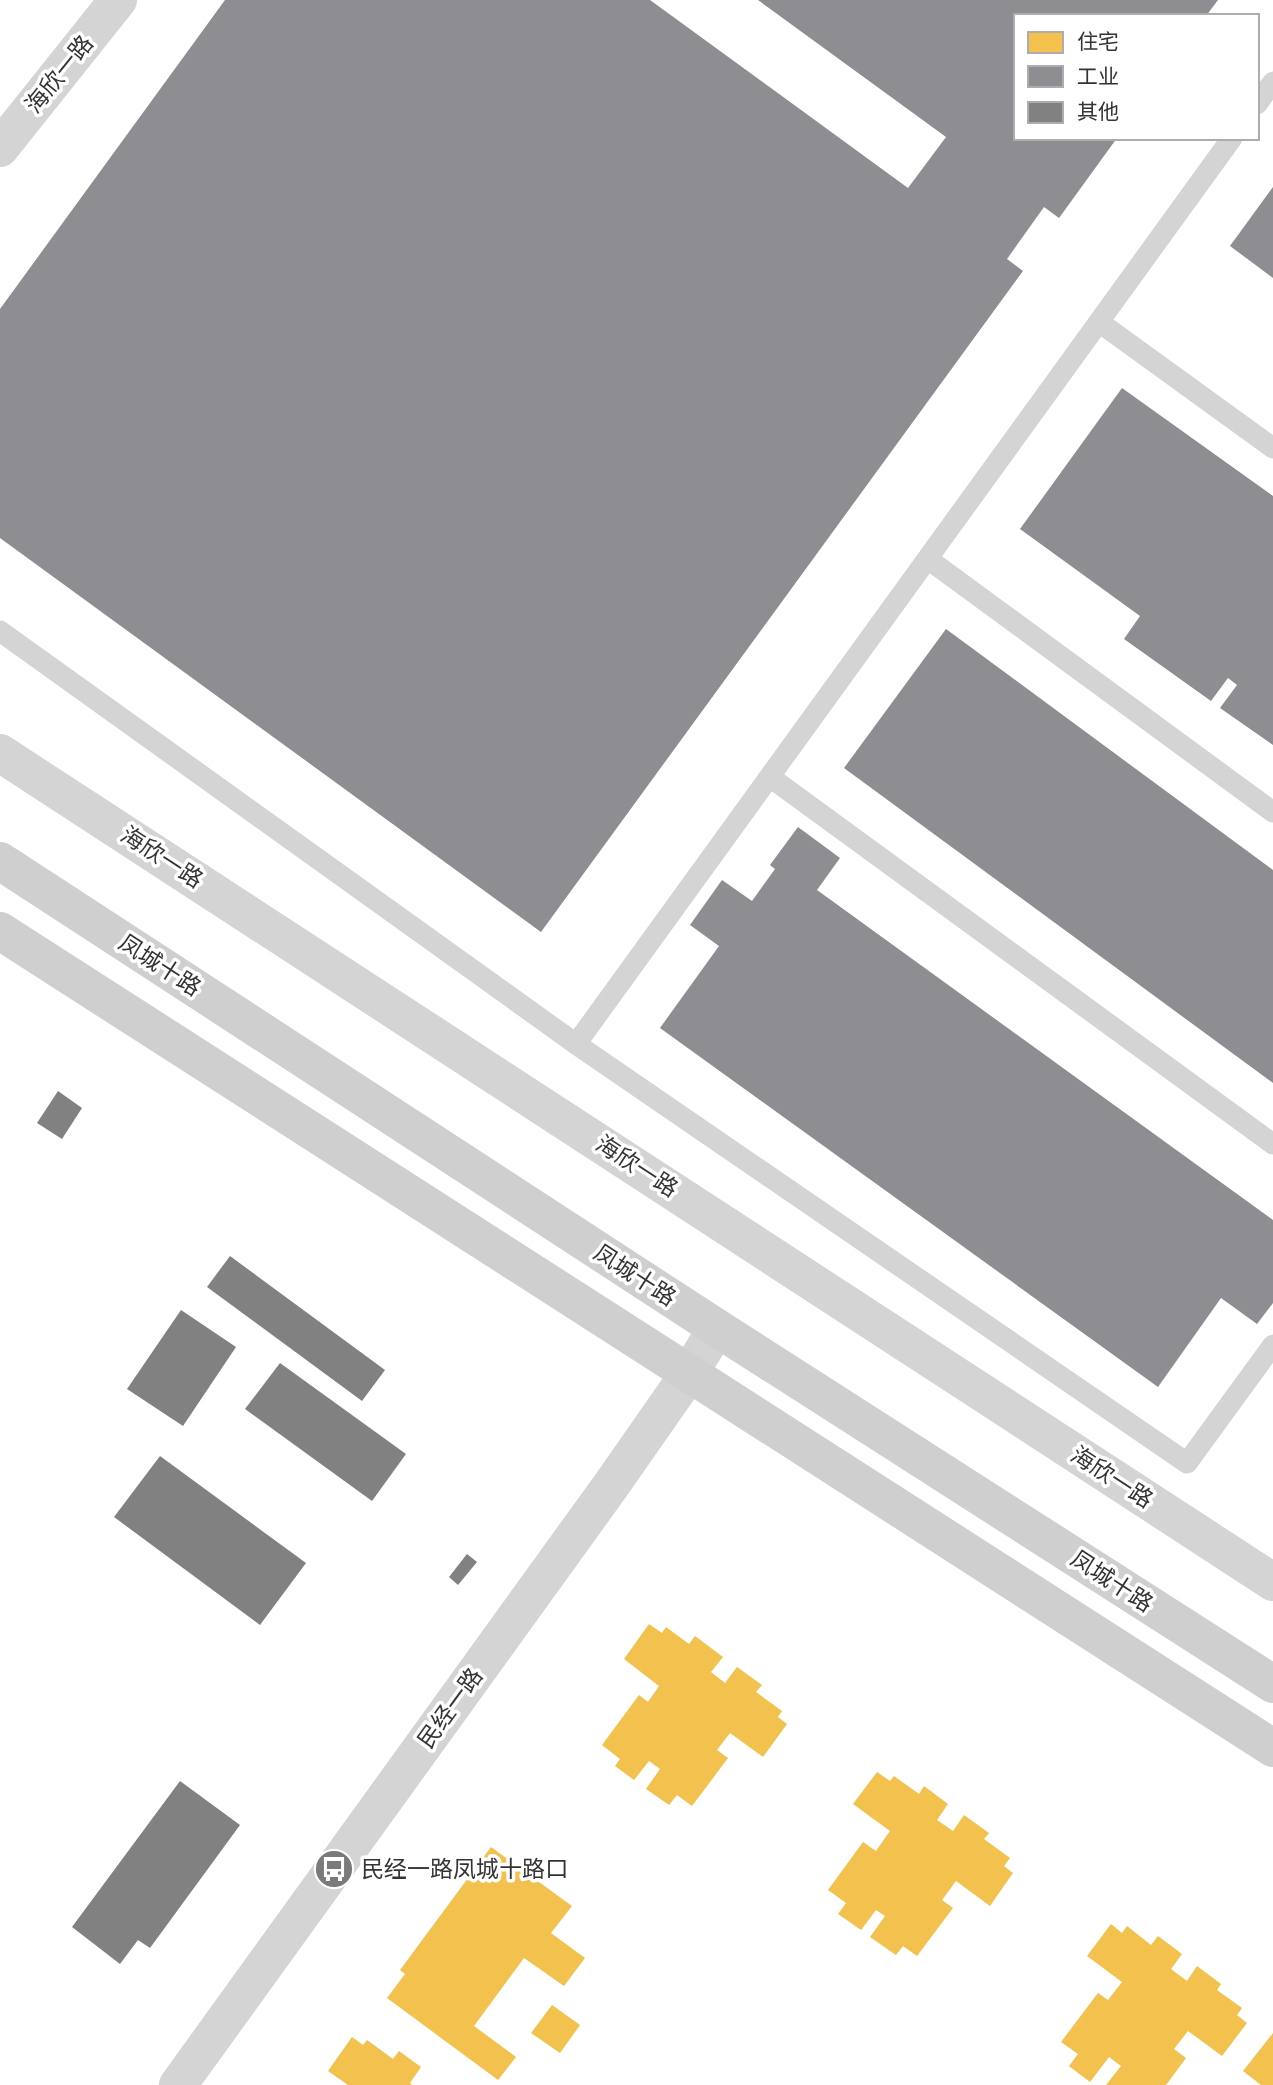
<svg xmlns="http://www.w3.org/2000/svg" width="1273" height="2085" viewBox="0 0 1273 2085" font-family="'Nunito Sans','Noto Sans SC',sans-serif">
  <rect width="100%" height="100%" fill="#fff"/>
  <!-- homes -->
  <g fill="#f2c14e">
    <polygon points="649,1624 662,1633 666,1627 689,1644 695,1636 723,1657 711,1672 725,1683 737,1667 762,1685 756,1692 782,1711 778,1717 787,1724 763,1757 730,1733 717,1750 728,1758 692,1806 677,1795 669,1805 646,1789 660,1769 649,1761 634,1780 615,1766 620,1759 602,1745 639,1695 648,1702 659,1686 624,1659"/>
    <polygon points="877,1772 890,1781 894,1776 919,1794 924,1786 948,1804 937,1820 953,1831 964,1815 989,1833 984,1839 1010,1858 1004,1866 1013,1873 990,1906 956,1881 942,1900 953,1908 917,1956 903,1946 896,1955 870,1937 885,1916 876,1910 861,1930 838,1914 846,1903 828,1890 863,1842 876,1851 890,1831 853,1804"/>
    <polygon points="491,1847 572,1906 551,1933 585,1958 564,1986 524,1958 474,2026 516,2057 498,2080 387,1998 405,1974 400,1970"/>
    <polygon points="1111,1924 1122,1933 1127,1926 1151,1945 1158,1936 1182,1954 1171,1969 1187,1981 1197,1966 1221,1984 1217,1990 1242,2008 1237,2015 1247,2023 1222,2056 1188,2031 1174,2049 1186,2058 1166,2085 1106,2085 1121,2066 1109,2057 1090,2082 1069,2066 1078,2054 1061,2042 1098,1993 1108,2000 1122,1982 1087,1956"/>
    <polygon points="552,2005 580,2025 560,2053 531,2033"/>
    <polygon points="1273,2033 1273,2085 1261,2085 1243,2071"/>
    <polygon points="352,2037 363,2045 367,2040 393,2059 399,2051 421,2067 410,2083 412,2085 348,2085 328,2071"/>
  </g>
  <!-- industry -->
  <g fill="#8d8d92">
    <polygon points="225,0 650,0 908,188 946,137 758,0 1218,0 1206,16 1016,16 1016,138 1117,138 1059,218 1044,207 1007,259 1023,271 541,932 0,538 0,309"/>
    <polygon points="1273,187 1273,278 1230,246"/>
    <polygon points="1122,388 1273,496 1273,745 1220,708 1237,685 1228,678 1211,701 1124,639 1140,616 1020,529"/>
    <polygon points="946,629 1273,870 1273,1083 844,768"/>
    <polygon points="798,827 840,858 817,890 1273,1220 1273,1303 1257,1324 1221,1298 1158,1387 660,1028 719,946 690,925 722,880 752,901 775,869 770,865"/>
  </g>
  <!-- building -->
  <g fill="#818181">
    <polygon points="58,1091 82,1108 62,1139 37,1123"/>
    <polygon points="230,1256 385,1370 362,1401 207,1287"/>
    <polygon points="181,1310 236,1347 183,1426 127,1389"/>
    <polygon points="280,1363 406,1454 372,1501 245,1409"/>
    <polygon points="160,1456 306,1563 260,1625 114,1517"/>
    <polygon points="467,1554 477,1562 458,1585 449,1577"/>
    <polygon points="180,1781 240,1825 150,1948 138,1940 120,1964 72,1927"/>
  </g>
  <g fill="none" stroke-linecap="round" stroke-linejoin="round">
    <!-- service -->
    <g stroke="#d4d4d4" stroke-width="21">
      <polyline points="1257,104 1273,82"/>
      <polyline points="1099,322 1273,448"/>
      <polyline points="928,559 1273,812"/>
      <polyline points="0,631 576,1044 1232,138"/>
      <polyline points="770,777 1273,1144"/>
      <polyline points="576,1044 1187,1463 1273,1345"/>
    </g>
    <!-- minor -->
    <g stroke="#d4d4d4" stroke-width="38">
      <polyline points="0,148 118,0"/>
      <polyline points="0,753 1273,1582"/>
    </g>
    <!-- tertiary -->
    <polyline stroke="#d4d4d4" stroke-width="38" points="178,2085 612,1484 688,1375 717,1328"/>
    <!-- secondary -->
    <g stroke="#cfcfcf" stroke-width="38">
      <polyline points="0,861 717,1328 1273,1684"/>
      <polyline points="0,931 1273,1748"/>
    </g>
  </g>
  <!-- icons -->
  <defs>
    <g id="bus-disc" transform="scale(2.0125)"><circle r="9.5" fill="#7a7a7a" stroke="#fff"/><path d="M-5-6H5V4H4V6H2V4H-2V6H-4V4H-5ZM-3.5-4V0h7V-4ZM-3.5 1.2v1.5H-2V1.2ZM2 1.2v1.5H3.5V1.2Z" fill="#fff"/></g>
  </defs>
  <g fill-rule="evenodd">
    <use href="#bus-disc" x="334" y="1869"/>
  </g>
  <g text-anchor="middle" stroke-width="7" stroke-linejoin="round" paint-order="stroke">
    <!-- street labels -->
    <g font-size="23" fill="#333" stroke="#fff">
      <text transform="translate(59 74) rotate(-51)" y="8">海欣一路</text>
      <text transform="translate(162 857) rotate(33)" y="8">海欣一路</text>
      <text transform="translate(160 965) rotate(33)" y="8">凤城十路</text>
      <text transform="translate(637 1166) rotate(33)" y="8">海欣一路</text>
      <text transform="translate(635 1275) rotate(33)" y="8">凤城十路</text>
      <text transform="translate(1112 1477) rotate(33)" y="8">海欣一路</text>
      <text transform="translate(1112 1581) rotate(33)" y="8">凤城十路</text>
      <text transform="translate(450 1708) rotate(-54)" y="8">民经一路</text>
    </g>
    <!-- poi labels -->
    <g font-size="23" fill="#333" stroke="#fff" text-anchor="start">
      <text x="361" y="1877">民经一路凤城十路口</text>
    </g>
  </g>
  <!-- legend -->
  <rect x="1014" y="14" width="245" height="126" fill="#ffffff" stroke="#adadad" stroke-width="2"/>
  <rect x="1028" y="32" width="35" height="21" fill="#f2c14e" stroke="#adadad" stroke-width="2"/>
  <text x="1077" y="49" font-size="21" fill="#333333">住宅</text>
  <rect x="1028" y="66" width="35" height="21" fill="#8d8d92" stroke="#adadad" stroke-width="2"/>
  <text x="1077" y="84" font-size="21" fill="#333333">工业</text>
  <rect x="1028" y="102" width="35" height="21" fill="#818181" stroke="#adadad" stroke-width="2"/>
  <text x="1077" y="119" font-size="21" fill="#333333">其他</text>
</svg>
